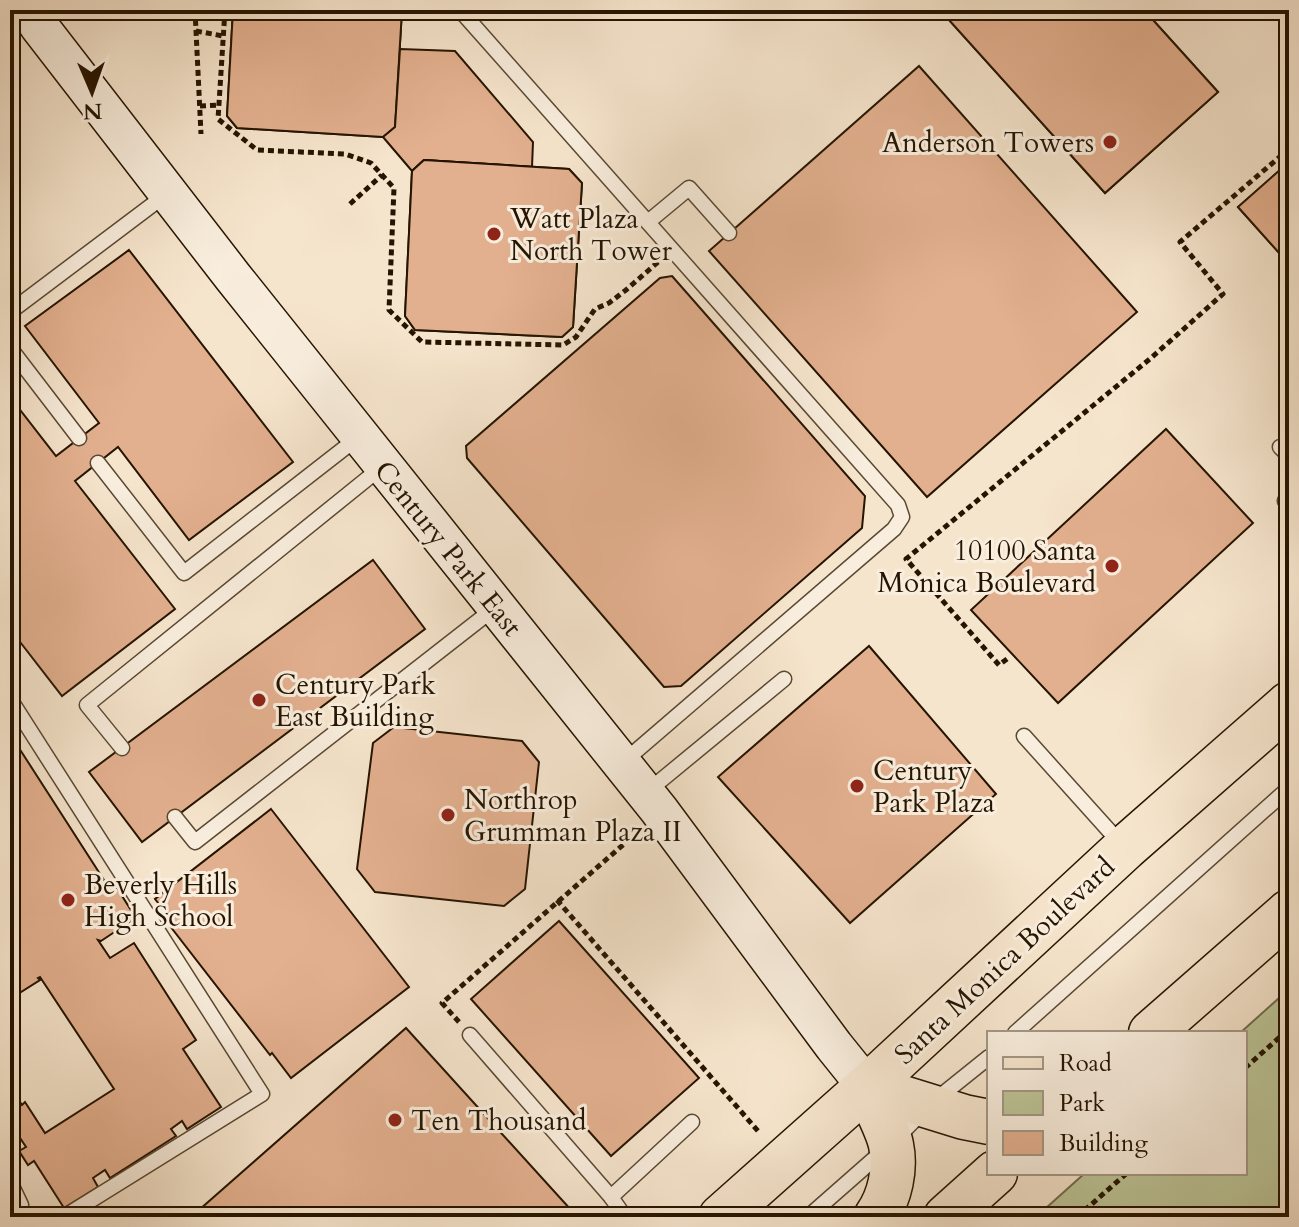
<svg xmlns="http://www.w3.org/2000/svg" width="1299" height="1227" viewBox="0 0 1299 1227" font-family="Cardo,serif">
  <rect width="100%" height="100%" fill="#f6e5cd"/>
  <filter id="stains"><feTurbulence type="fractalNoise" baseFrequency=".0025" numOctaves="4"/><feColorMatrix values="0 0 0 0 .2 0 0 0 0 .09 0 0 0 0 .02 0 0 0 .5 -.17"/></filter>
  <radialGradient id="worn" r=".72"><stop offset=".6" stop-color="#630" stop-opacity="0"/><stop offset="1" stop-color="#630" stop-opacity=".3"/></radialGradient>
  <!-- green -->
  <polygon fill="#bcc598" stroke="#706c4c" stroke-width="2" points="1289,989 1289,1217 1036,1217 1085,1173 1245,1173 1245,1033 1240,1033"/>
  <!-- building -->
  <g fill="#e3b08f" stroke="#251400" stroke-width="2">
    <polygon points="233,10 402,10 395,127 383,137 237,128 227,116"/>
    <polygon points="233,10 402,10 395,127 383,137 237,128 227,116"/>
    <polygon points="940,10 1144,10 1218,92 1105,193"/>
    <polygon points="940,10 1144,10 1218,92 1105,193"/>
    <polygon points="400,49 455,51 533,142 532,167 424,160 412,171 383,137 395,127"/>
    <polygon points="919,66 1137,312 927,497 709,251"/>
    <polygon points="424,160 569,169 582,183 573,327 562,337 415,330 405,316 412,171"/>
    <polygon points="424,160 569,169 582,183 573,327 562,337 415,330 405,316 412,171"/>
    <polygon points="1289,162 1289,264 1238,207"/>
    <polygon points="1289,162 1289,264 1238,207"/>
    <polygon points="129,250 293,462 189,540 118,447 75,481 175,609 62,696 10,629 10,397 56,456 99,423 25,326"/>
    <polygon points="672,276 865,496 862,528 681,686 664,687 467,458 466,446 660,278"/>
    <polygon points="1166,429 1253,523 1058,703 971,610"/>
    <polygon points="373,560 425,629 142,842 89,772"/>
    <polygon points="869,646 996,794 850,923 718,777"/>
    <polygon points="394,727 522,741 539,762 525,889 504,906 375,892 357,869 373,743"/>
    <polygon points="10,734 111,891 117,888 134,915 129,918 131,921 101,941 98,940 110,958 134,943 196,1040 183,1049 221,1107 187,1129 182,1121 171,1129 176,1136 110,1178 105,1170 93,1178 98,1187 64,1208 34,1161 28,1165 19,1151 26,1147 10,1123 10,1109 20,1102 22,1105 25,1102 45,1133 114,1089 40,977 38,978 40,980 10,999"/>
    <polygon points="271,809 409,987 291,1078 272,1053 270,1055 170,926 174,923 155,899"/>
    <polygon points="559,921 699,1078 611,1156 471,999"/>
    <polygon points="406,1028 572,1211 566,1217 191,1217"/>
  </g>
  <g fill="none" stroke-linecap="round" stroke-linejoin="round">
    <!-- service casing -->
    <g stroke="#594833" stroke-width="17">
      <g id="service">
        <polyline points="460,10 898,505 902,517 894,529 621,764"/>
        <polyline points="648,222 689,188 729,233"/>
        <polyline points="10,312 168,193"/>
        <polyline points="10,348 79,438"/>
        <polyline points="1280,447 1289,456"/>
        <polyline points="98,463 184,573 360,436"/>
        <polyline points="1285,501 1289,506"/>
        <polyline points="10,699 262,1094 64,1217"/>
        <polyline points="1024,736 1122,845"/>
        <polyline points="122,748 87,705 383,466"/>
        <polyline points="648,791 784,679"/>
        <polyline points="175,817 195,842 496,607"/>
        <polyline points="1015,1033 1289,788"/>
        <polyline points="470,1035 611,1197 625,1217"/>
        <polyline points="10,1182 21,1205 20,1217"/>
        <polyline points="611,1197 692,1122"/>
        <polyline points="808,1217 891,1144 928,1106 989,1057"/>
      </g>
    </g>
    <!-- secondary casing -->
    <g stroke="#251400" stroke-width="41">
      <polyline id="secondary" points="29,10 39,26 233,277 659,810 834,1046 867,1087"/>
    </g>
    <!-- primary casing -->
    <g stroke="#251400" stroke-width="47">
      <g id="primary">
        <polyline points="1151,1033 1289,912"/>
        <path d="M867,1087C874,1104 888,1129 891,1145C896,1169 890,1197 876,1217"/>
        <polyline points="867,1087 964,1117 989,1122"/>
        <polyline points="721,1217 867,1087 1125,848 1289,704"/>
        <polyline points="946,1217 995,1173"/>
      </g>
    </g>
    <!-- path -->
    <g stroke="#251400" stroke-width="5" stroke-dasharray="6 4" stroke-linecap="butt">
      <polyline points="195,10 201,134"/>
      <polyline points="225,10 218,119 257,150 345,154 371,163 394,188 389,310 422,342 563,345 576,337 595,309 609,303 626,290 658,262"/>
      <polyline points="196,31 223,36"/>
      <polyline points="200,106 219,105"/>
      <polyline points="350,204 382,175"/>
      <polyline points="1007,659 999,665 906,559 1151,358 1223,294 1180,242 1289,149"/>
      <polyline points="557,900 758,1131"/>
      <polyline points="459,1022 442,1003 624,844"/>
      <polyline points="1245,1068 1289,1029"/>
      <polyline points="1077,1217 1127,1173"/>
    </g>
    <!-- service -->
    <use href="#service" stroke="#f9eede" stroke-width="14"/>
    <!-- secondary -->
    <use href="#secondary" stroke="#f9eede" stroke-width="38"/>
    <!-- primary -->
    <use href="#primary" stroke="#f6e5cd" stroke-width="44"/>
  </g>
  <!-- markers -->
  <g fill="#8f2418" stroke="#f9eede" stroke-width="3">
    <circle cx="1110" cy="142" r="8"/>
    <circle cx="494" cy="234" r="8"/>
    <circle cx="1112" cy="566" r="8"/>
    <circle cx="259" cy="700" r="8"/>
    <circle cx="857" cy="786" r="8"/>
    <circle cx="448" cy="815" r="8"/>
    <circle cx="68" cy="900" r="8"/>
    <circle cx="395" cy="1120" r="8"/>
  </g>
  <g text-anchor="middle" stroke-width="6" stroke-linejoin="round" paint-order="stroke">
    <!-- poi labels -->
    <g font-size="28" fill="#251400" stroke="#f9eede" text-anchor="start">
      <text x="1094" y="152" text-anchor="end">Anderson Towers</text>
      <text x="510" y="228">Watt Plaza<tspan x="510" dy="32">North Tower</tspan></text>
      <text x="1096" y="560" text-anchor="end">10100 Santa<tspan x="1096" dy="32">Monica Boulevard</tspan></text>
      <text x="275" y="694">Century Park<tspan x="275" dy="32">East Building</tspan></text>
      <text x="873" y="780">Century<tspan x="873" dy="32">Park Plaza</tspan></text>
      <text x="464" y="809">Northrop<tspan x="464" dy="32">Grumman Plaza II</tspan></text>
      <text x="84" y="894">Beverly Hills<tspan x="84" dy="32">High School</tspan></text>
      <text x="411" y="1130">Ten Thousand</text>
    </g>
    <!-- street labels -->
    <g font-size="28" fill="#251400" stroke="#f9eede">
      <text transform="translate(449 548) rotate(51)" y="10">Century Park East</text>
      <text transform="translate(1004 960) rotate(-43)" y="10">Santa Monica Boulevard</text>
    </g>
  </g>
  <!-- margin -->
  <rect width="1299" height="1227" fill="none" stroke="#f6e5cd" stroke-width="40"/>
  <rect x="12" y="12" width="1275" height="1203" fill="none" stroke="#251400" stroke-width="4"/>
  <rect x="20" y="20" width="1259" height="1187" fill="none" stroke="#251400" stroke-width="2"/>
  <!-- legend -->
  <rect x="987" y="1031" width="260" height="144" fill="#f9eede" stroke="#a49785" stroke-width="2"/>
  <rect x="1003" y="1057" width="40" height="12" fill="#f6e5cd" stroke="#a49785" stroke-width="2"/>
  <text x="1059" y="1071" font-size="24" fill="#251400">Road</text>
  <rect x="1003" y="1091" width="40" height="24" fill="#bcc598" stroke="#a49785" stroke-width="2"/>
  <text x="1059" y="1111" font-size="24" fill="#251400">Park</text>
  <rect x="1003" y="1131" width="40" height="24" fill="#e3b08f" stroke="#a49785" stroke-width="2"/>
  <text x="1059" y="1151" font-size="24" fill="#251400">Building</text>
  <!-- north arrow -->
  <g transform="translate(92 92) rotate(178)" stroke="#f9eede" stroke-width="6" paint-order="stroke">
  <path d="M0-6L14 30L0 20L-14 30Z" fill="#251400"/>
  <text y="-12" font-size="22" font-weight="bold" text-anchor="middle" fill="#251400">N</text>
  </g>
  <rect width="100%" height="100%" filter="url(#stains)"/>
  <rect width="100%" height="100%" fill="url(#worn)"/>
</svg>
